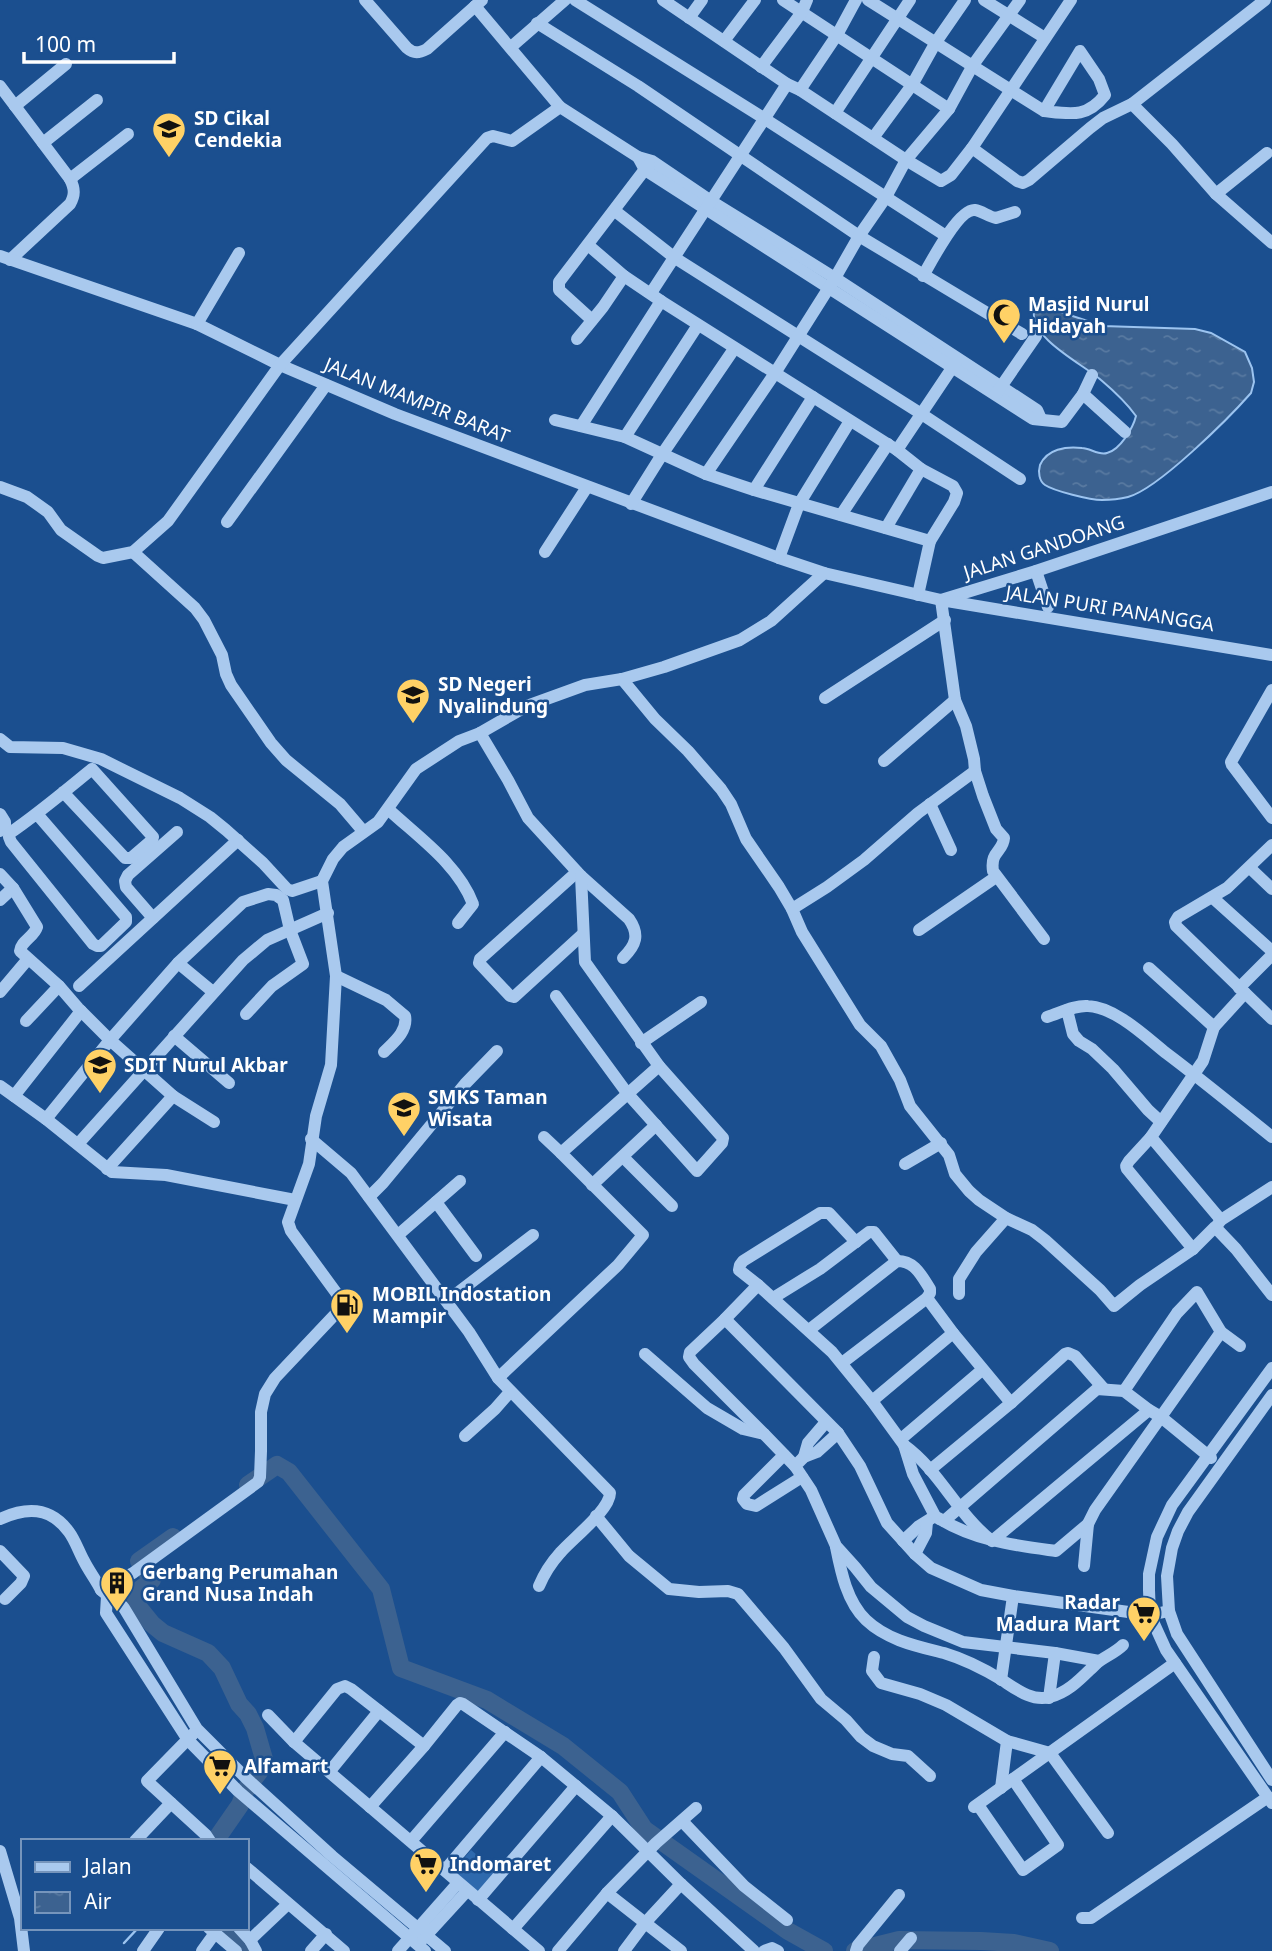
<svg xmlns="http://www.w3.org/2000/svg" width="1272" height="1951" viewBox="0 0 1272 1951" font-family="'Noto Sans',sans-serif">
  <defs>
    <pattern id="water-ripples" width="26" height="14" patternUnits="userSpaceOnUse" patternTransform="scale(1.75)"><rect width="26" height="14" fill="#3c6290"/><path d="M2 4q2-2 4 0t4 0M15 11q2-2 4 0t4 0" fill="none" stroke="#597aa1"/></pattern>
  </defs>
  <rect width="100%" height="100%" fill="#1b4f8f"/>
  <!-- park -->
  <polygon fill="#2e69ad" points="471,1850 496,1871 477,1894 453,1871"/>
  <!-- water -->
  <path fill="url(#water-ripples)" stroke="#9cc4f0" stroke-width="2" d="M1040,307L1048,308L1103,326L1195,329L1211,333L1245,352L1252,368L1254,382L1251,393C1229,418 1158,489 1128,497C1120,499 1111,500 1102,500C1090,500 1054,491 1045,485C1039,481 1038,472 1040,465C1047,449 1066,446 1082,448C1090,448 1099,456 1107,453C1120,450 1133,428 1136,416C1126,402 1114,391 1101,380C1083,364 1030,339 1034,311Z"/>
  <g fill="none" stroke-linecap="round" stroke-linejoin="round">
    <!-- stream -->
    <polyline stroke="#9cc4f0" stroke-width="2.5" points="124,1943 138,1928"/>
    <!-- river -->
    <g stroke="#3c6290" stroke-width="18">
      <polyline points="248,1485 277,1465 289,1472 381,1589 401,1668 487,1700 563,1746 620,1792 644,1829 788,1931 824,1951"/>
      <polyline points="173,1537 139,1561 152,1580 138,1591 136,1600 139,1608 152,1624 163,1633 208,1653 222,1668 239,1704 248,1714 255,1728 264,1759 259,1772 246,1789 240,1805 215,1841"/>
      <polyline points="221,1928 248,1951"/>
      <polyline points="855,1951 899,1940 981,1941 1014,1943 1050,1951"/>
    </g>
    <!-- minor -->
    <g stroke="#a9c9ee" stroke-width="12">
      <path d="M365,0L407,48C414,54 419,53 427,49L482,0"/>
      <polyline points="575,0 765,119 946,236"/>
      <polyline points="663,0 787,84 800,90 906,160 941,181 951,175 972,148 1071,0"/>
      <polyline points="783,0 949,109"/>
      <path d="M868,0L1044,111C1071,114 1087,118 1105,95L1099,79L1080,51L1044,111"/>
      <polyline points="984,0 1045,38"/>
      <polyline points="1265,0 1132,104 1172,144 1216,194 1272,243"/>
      <polyline points="475,6 560,107 638,157 652,161 711,201 835,278 1037,410 1041,419"/>
      <polyline points="689,18 702,0"/>
      <polyline points="537,23 638,86 859,236 1022,334"/>
      <polyline points="724,41 755,0"/>
      <polyline points="511,47 565,0"/>
      <polyline points="761,67 802,12 807,0"/>
      <path d="M0,86L70,179C75,189 75,195 70,204L10,260"/>
      <polyline points="800,90 837,35 856,0"/>
      <polyline points="15,106 66,64"/>
      <polyline points="835,113 910,0"/>
      <polyline points="873,138 912,85 936,42 965,0"/>
      <polyline points="43,143 97,100"/>
      <polyline points="972,148 1017,181 1023,183 1029,180 1090,128 1103,118 1132,104"/>
      <polyline points="638,157 645,170 1033,419 1062,422 1083,394 1092,375"/>
      <polyline points="70,179 128,134"/>
      <polyline points="1216,194 1267,153"/>
      <polyline points="615,211 675,258 920,413 1020,479"/>
      <polyline points="588,245 624,276 661,301 897,450"/>
      <polyline points="0,256 197,324 280,365 395,414 779,558 824,573 941,600 1036,571 1272,492"/>
      <path d="M923,276C931,262 959,208 975,210C982,211 989,217 996,218L1015,212"/>
      <polyline points="651,293 787,84"/>
      <polyline points="592,320 559,290 559,282 649,164"/>
      <polyline points="197,324 239,253"/>
      <polyline points="577,339 603,307 624,276"/>
      <polyline points="996,394 1036,336"/>
      <polyline points="1083,394 1125,432"/>
      <polyline points="555,420 625,437 706,474 754,490 930,541 918,595"/>
      <polyline points="581,426 661,301"/>
      <polyline points="625,437 698,325"/>
      <polyline points="706,474 775,373 835,278 859,236 886,197 906,160 949,109 973,65 1020,0"/>
      <polyline points="0,487 27,497 48,512 61,530 98,556 103,558 133,552 168,521 280,365 487,138 493,136 512,141 560,107"/>
      <polyline points="754,490 813,397"/>
      <polyline points="631,504 663,453 734,349"/>
      <polyline points="841,515 888,444"/>
      <polyline points="227,522 326,385"/>
      <polyline points="886,528 921,469"/>
      <polyline points="930,541 954,502 957,493 953,486 921,469 897,450 956,362"/>
      <polyline points="133,552 195,608 204,620 222,655 226,674 231,685 271,743 286,760 340,804 363,831"/>
      <polyline points="545,552 587,487"/>
      <polyline points="779,558 799,504 850,421"/>
      <polyline points="1036,571 1048,607"/>
      <polyline points="622,679 655,719 688,751 721,789 731,804 746,839 779,887 792,909 802,932 860,1025 881,1046 900,1080 910,1106 949,1155 955,1174 969,1191 979,1200 1006,1218 1032,1230 1045,1240 1100,1290 1114,1306 1140,1285 1193,1249 1215,1227 1236,1249 1272,1295"/>
      <polyline points="1272,690 1231,762 1232,765 1272,818"/>
      <polyline points="825,698 945,620"/>
      <path d="M480,733L508,780L528,818L581,876L629,919C640,935 636,945 623,958"/>
      <polyline points="0,739 10,747 63,748 101,759 180,798 210,817 226,830 263,863 287,889 292,891 322,881"/>
      <polyline points="884,761 955,700"/>
      <polyline points="930,804 951,850"/>
      <path d="M388,809C418,837 458,864 473,904L458,923"/>
      <polyline points="0,814 5,822 5,825 0,831"/>
      <path d="M37,814L126,917V922L101,946H97L93,944L11,842L9,837L10,833C39,813 65,791 92,769L153,837L152,840L131,858H125L63,792"/>
      <polyline points="1272,845 1227,888 1178,917 1175,922 1176,926 1272,1019"/>
      <polyline points="1250,868 1272,889"/>
      <polyline points="577,872 480,959 479,963 510,996 514,997 583,934"/>
      <path d="M0,874L13,888L37,927C34,937 21,941 20,951L59,986L78,1008L110,1040L173,1096L214,1122"/>
      <polyline points="1213,898 1272,951"/>
      <polyline points="0,900 13,888"/>
      <polyline points="792,909 827,887 864,860 918,813 975,771"/>
      <polyline points="153,918 126,887 125,881 128,875 177,832"/>
      <polyline points="919,930 996,877"/>
      <path d="M1044,939L993,871C990,851 1003,852 1004,838L996,829L983,796L975,771L974,759L966,726L955,700L941,600L1272,655"/>
      <polyline points="178,963 213,992"/>
      <polyline points="1149,968 1214,1027 1245,993"/>
      <path d="M336,976L386,1000L405,1016C408,1031 394,1042 384,1052"/>
      <polyline points="79,986 238,840"/>
      <polyline points="1239,988 1272,955"/>
      <polyline points="0,992 28,959"/>
      <polyline points="556,996 627,1093 697,1171 722,1143 723,1138 659,1066 585,962 581,876"/>
      <polyline points="1067,1010 1073,1034 1079,1041 1092,1049 1113,1069 1148,1110 1161,1122"/>
      <path d="M1047,1017C1060,1013 1074,1005 1088,1006C1115,1007 1146,1037 1166,1053C1202,1080 1237,1109 1272,1137"/>
      <polyline points="26,1021 59,986"/>
      <polyline points="1214,1027 1203,1061 1151,1137 1221,1220"/>
      <polyline points="174,1036 229,1083"/>
      <polyline points="641,1043 701,1002"/>
      <polyline points="0,1086 46,1119 112,1172 166,1175 295,1200"/>
      <polyline points="14,1096 81,1011"/>
      <polyline points="46,1119 110,1040 178,963 243,902 268,894 276,895 283,900 290,930 303,964 272,986 246,1014"/>
      <polyline points="544,1137 561,1153"/>
      <polyline points="1151,1137 1129,1161 1126,1166 1127,1169 1193,1249"/>
      <path d="M311,1139L351,1173L469,1332L498,1378L610,1493C610,1510 572,1539 560,1553C551,1563 544,1574 539,1586"/>
      <polyline points="78,1144 243,960 267,940 328,913"/>
      <polyline points="623,1157 672,1206"/>
      <polyline points="905,1164 941,1143"/>
      <polyline points="107,1169 173,1096"/>
      <polyline points="592,1185 656,1125"/>
      <polyline points="369,1197 383,1183 465,1084 497,1051"/>
      <polyline points="436,1202 476,1256"/>
      <polyline points="1218,1224 1221,1220 1272,1187"/>
      <polyline points="398,1235 460,1181"/>
      <polyline points="758,1285 832,1352 872,1401 904,1445 913,1474 935,1516 919,1526 903,1541"/>
      <polyline points="959,1294 959,1279 976,1252 1006,1218"/>
      <polyline points="773,1298 820,1269 869,1232 874,1232 897,1261"/>
      <polyline points="447,1301 533,1235"/>
      <polyline points="725,1319 838,1433 860,1466 887,1523 915,1554 931,1568 981,1590 1013,1596 1150,1615 1169,1611"/>
      <path d="M809,1330L897,1261C915,1261 921,1275 930,1289V1293L927,1298"/>
      <polyline points="645,1354 707,1408 743,1429 764,1434 795,1466"/>
      <polyline points="842,1363 927,1298 953,1333"/>
      <polyline points="1272,1368 1172,1505 1157,1537 1149,1574 1149,1590 1150,1615 1166,1650 1272,1803"/>
      <polyline points="498,1378 618,1265 643,1235 561,1153 659,1066"/>
      <polyline points="1124,1391 1177,1313 1197,1292 1221,1332 1240,1346"/>
      <polyline points="1272,1395 1188,1512 1178,1531 1172,1548 1167,1576 1169,1611 1177,1634 1272,1780"/>
      <polyline points="872,1401 953,1333 1011,1403"/>
      <polyline points="838,1433 817,1452 804,1457 795,1466 811,1490 836,1546 855,1567 871,1587 907,1617 924,1626 963,1642 1055,1653 1099,1661"/>
      <polyline points="764,1434 694,1364 689,1357 690,1352 725,1319 758,1285 739,1270 740,1265 743,1261 820,1213 829,1213 856,1242"/>
      <polyline points="465,1436 495,1409 510,1392"/>
      <polyline points="901,1439 982,1370"/>
      <path d="M904,1445C940,1471 957,1514 992,1541L1149,1410"/>
      <polyline points="784,1455 744,1495 743,1499 747,1504 756,1506 802,1477"/>
      <polyline points="804,1457 808,1443 826,1422"/>
      <polyline points="930,1470 1011,1403 1065,1354 1068,1353 1075,1356 1104,1389"/>
      <polyline points="596,1516 629,1556 669,1589 699,1592 728,1591 738,1594 784,1648 821,1699 846,1720 861,1737 873,1746 892,1754 908,1756 930,1776"/>
      <path d="M938,1518C976,1541 1013,1545 1056,1551L1088,1524"/>
      <path d="M0,1519C26,1507 50,1506 69,1532C75,1540 79,1552 84,1561C89,1571 96,1580 101,1590L133,1573L258,1482L260,1477L261,1451V1412L265,1394L275,1378L342,1307L340,1298L291,1231L288,1222L309,1164L316,1116L331,1065L336,976L322,881L333,859L343,847L378,822L416,769L459,741L480,733L527,706L585,685L622,679L664,667L740,640L771,621L824,573"/>
      <polyline points="944,1521 1097,1389 1124,1391 1149,1410 1161,1417 1211,1458"/>
      <path d="M836,1547C841,1572 847,1602 866,1620C887,1640 916,1646 944,1653C964,1659 984,1669 1002,1680C1016,1689 1032,1702 1050,1697C1070,1692 1083,1676 1097,1663C1104,1657 1115,1653 1123,1645"/>
      <polyline points="0,1551 24,1576 21,1583 5,1599"/>
      <polyline points="915,1554 926,1533 927,1522"/>
      <polyline points="1084,1566 1088,1524 1095,1510 1221,1332"/>
      <path d="M101,1590C108,1597 118,1600 124,1608L197,1729L246,1778L332,1856L445,1951"/>
      <polyline points="107,1596 106,1613 188,1740 238,1791 425,1951"/>
      <polyline points="874,1657 872,1671 881,1683 920,1694 946,1705 1007,1741 1050,1753 1108,1833"/>
      <polyline points="1001,1680 1013,1596"/>
      <polyline points="1049,1698 1055,1653"/>
      <polyline points="268,1715 294,1742 539,1951"/>
      <polyline points="193,1734 147,1781 206,1835 210,1841"/>
      <polyline points="294,1742 337,1689 345,1686 351,1689 424,1746 457,1705 460,1703 463,1704 541,1757 612,1816 681,1884 754,1951"/>
      <polyline points="330,1771 379,1711"/>
      <polyline points="1001,1788 1007,1741"/>
      <polyline points="978,1805 1023,1870 1058,1845 1013,1779"/>
      <polyline points="370,1807 424,1746"/>
      <polyline points="974,1807 1175,1663"/>
      <polyline points="682,1821 744,1886 787,1920"/>
      <polyline points="135,1841 171,1803"/>
      <polyline points="411,1841 505,1732"/>
      <polyline points="0,1851 20,1918 24,1951"/>
      <polyline points="247,1868 344,1951"/>
      <polyline points="445,1870 541,1757"/>
      <polyline points="607,1893 681,1951"/>
      <polyline points="478,1900 576,1786"/>
      <polyline points="1082,1918 1091,1918 1268,1797"/>
      <polyline points="209,1928 236,1951"/>
      <polyline points="239,1928 250,1940 256,1951"/>
      <polyline points="513,1929 612,1816"/>
      <polyline points="423,1939 467,1891"/>
      <polyline points="250,1940 288,1904"/>
      <polyline points="143,1951 159,1928"/>
      <polyline points="202,1951 215,1933"/>
      <polyline points="311,1951 326,1934"/>
      <polyline points="398,1951 458,1883"/>
      <polyline points="558,1951 607,1893 656,1843 696,1808"/>
      <polyline points="624,1951 645,1923 681,1884"/>
      <polyline points="764,1951 772,1948 778,1951"/>
      <polyline points="856,1951 858,1945 899,1895"/>
      <polyline points="900,1951 911,1938"/>
    </g>
  </g>
  <!-- icons -->
  <defs>
    <g id="school-pin" transform="scale(1.75)"><path d="M0 17L-7.5 6A9.5 9.5 0 1 1 7.5 6Z" fill="#ffd166" stroke="#1b4f8f"/><path d="M0-5L7-2L0 1L-7-2ZM-4 1L0 2.5L4 1V4Q0 6-4 4Z" fill="#111"/></g>
    <g id="mosque-pin" transform="scale(1.75)"><path d="M0 17L-7.5 6A9.5 9.5 0 1 1 7.5 6Z" fill="#ffd166" stroke="#1b4f8f"/><path d="M3.5-4.9A6 6 0 1 0 3.5 4.9A5 5 0 1 1 3.5-4.9Z" fill="#111"/></g>
    <g id="fuel-pin" transform="scale(1.75)"><path d="M0 17L-7.5 6A9.5 9.5 0 1 1 7.5 6Z" fill="#ffd166" stroke="#1b4f8f"/><path d="M-5.5-6h7V0h2V4h1.3V-2.5L3-4.5l.8-.8L6-3V5H2.5V1h-1V6h-7ZM-4.2-4.7v3.2H.2V-4.7Z" fill="#111"/></g>
    <g id="building-pin" transform="scale(1.75)"><path d="M0 17L-7.5 6A9.5 9.5 0 1 1 7.5 6Z" fill="#ffd166" stroke="#1b4f8f"/><path d="M-4-6H4V6H1V3H-1V6H-4ZM-2.5-4.3h1.7v1.8h-1.7ZM.8-4.3h1.7v1.8H.8ZM-2.5-1h1.7V.8h-1.7ZM.8-1h1.7V.8H.8Z" fill="#111"/></g>
    <g id="supermarket-pin" transform="scale(1.75)"><path d="M0 17L-7.5 6A9.5 9.5 0 1 1 7.5 6Z" fill="#ffd166" stroke="#1b4f8f"/><path d="M-6-5.5h2.5l.6 2H6L4.5 2H-2.5L-4.4-4H-6ZM-1.5 3.2a1.3 1.3 0 1 0 .1 0ZM3 3.2a1.3 1.3 0 1 0 .1 0Z" fill="#111"/></g>
  </defs>
  <g fill-rule="evenodd">
    <use href="#school-pin" x="169" y="129"/>
    <use href="#mosque-pin" x="1004" y="315"/>
    <use href="#school-pin" x="413" y="695"/>
    <use href="#school-pin" x="100" y="1065"/>
    <use href="#school-pin" x="404" y="1108"/>
    <use href="#fuel-pin" x="347" y="1305"/>
    <use href="#building-pin" x="117" y="1583"/>
    <use href="#supermarket-pin" x="1144" y="1613"/>
    <use href="#supermarket-pin" x="220" y="1766"/>
    <use href="#supermarket-pin" x="426" y="1864"/>
  </g>
  <g text-anchor="middle" stroke-width="5" stroke-linejoin="round" paint-order="stroke">
    <!-- poi labels -->
    <g font-size="19" font-weight="bold" fill="#fff" stroke="#1b4f8f" text-anchor="start">
      <text x="194" y="125">SD Cikal<tspan x="194" dy="22">Cendekia</tspan></text>
      <text x="1028" y="311">Masjid Nurul<tspan x="1028" dy="22">Hidayah</tspan></text>
      <text x="438" y="691">SD Negeri<tspan x="438" dy="22">Nyalindung</tspan></text>
      <text x="124" y="1072">SDIT Nurul Akbar</text>
      <text x="428" y="1104">SMKS Taman<tspan x="428" dy="22">Wisata</tspan></text>
      <text x="372" y="1301">MOBIL Indostation<tspan x="372" dy="22">Mampir</tspan></text>
      <text x="142" y="1579">Gerbang Perumahan<tspan x="142" dy="22">Grand Nusa Indah</tspan></text>
      <text x="1120" y="1609" text-anchor="end">Radar<tspan x="1120" dy="22">Madura Mart</tspan></text>
      <text x="244" y="1773">Alfamart</text>
      <text x="450" y="1871">Indomaret</text>
    </g>
    <!-- street labels -->
    <g font-size="19" fill="#fff" stroke="#1b4f8f">
      <text transform="translate(417 400) rotate(22)" y="7">JALAN MAMPIR BARAT</text>
      <text transform="translate(1044 547) rotate(-18)" y="7">JALAN GANDOANG</text>
      <text transform="translate(1110 608) rotate(9)" y="7">JALAN PURI PANANGGA</text>
    </g>
  </g>
  <!-- legend -->
  <rect x="21" y="1839" width="228" height="91" fill="#1b4f8f" stroke="#7695bc" stroke-width="2"/>
  <rect x="35" y="1862" width="35" height="10" fill="#a9c9ee" stroke="#7695bc" stroke-width="2"/>
  <text x="84" y="1874" font-size="21" fill="#ffffff">Jalan</text>
  <rect x="35" y="1892" width="35" height="21" fill="url(#water-ripples)" stroke="#7695bc" stroke-width="2"/>
  <text x="84" y="1909" font-size="21" fill="#ffffff">Air</text>
  <!-- scale -->
  <path d="M24 52v10h150v-10" fill="none" stroke="#ffffff" stroke-width="3.5"/>
  <text x="35" y="52" font-size="21" fill="#ffffff" stroke="#1b4f8f" stroke-width="5" paint-order="stroke">100 m</text>
</svg>
